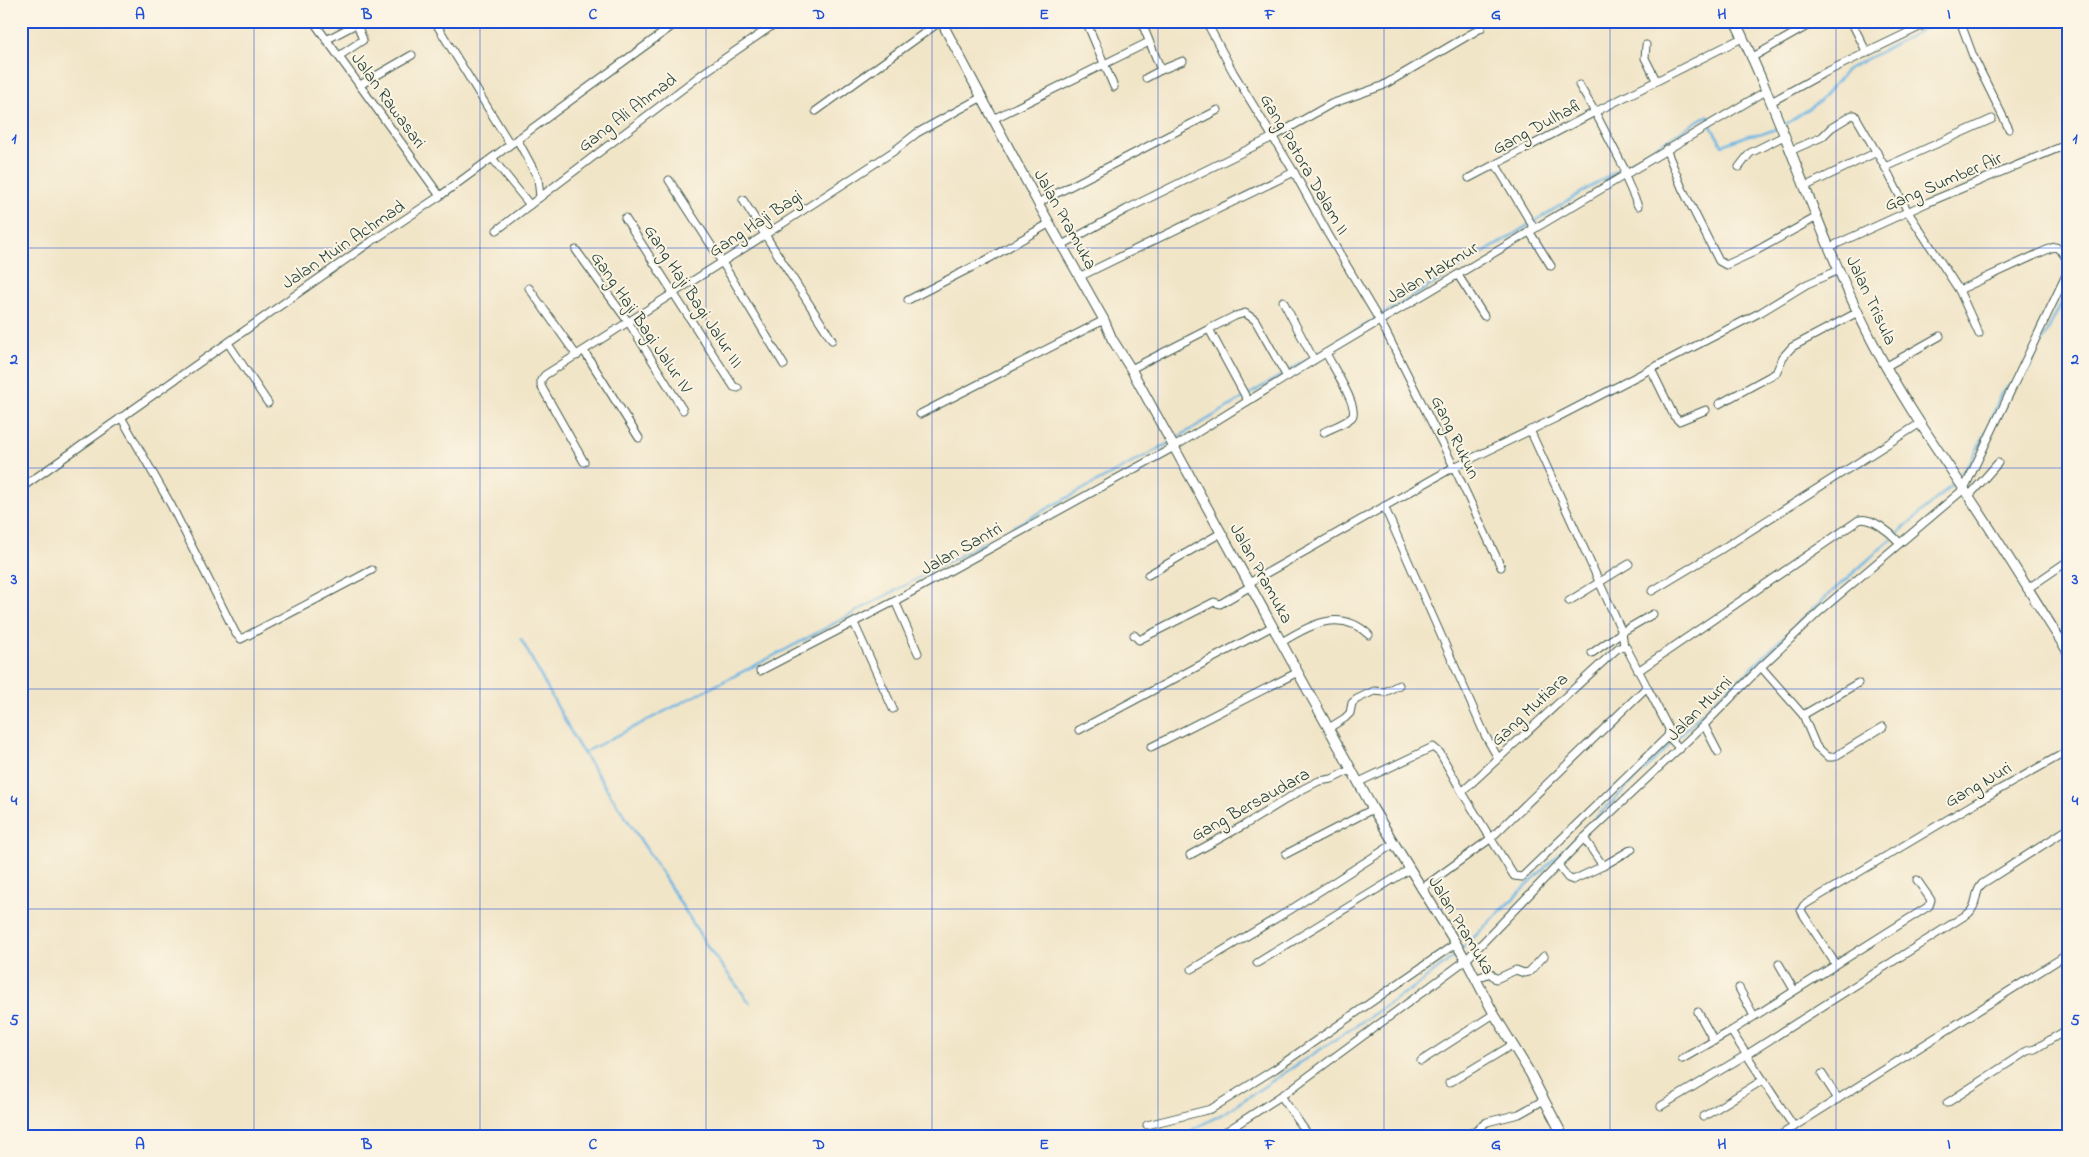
<svg xmlns="http://www.w3.org/2000/svg" width="2089" height="1157" viewBox="0 0 2089 1157" font-family="'Indie Flower',sans-serif">
  <rect width="100%" height="100%" fill="#fcf5e5"/>
  <filter id="ink" filterUnits="userSpaceOnUse"><feTurbulence type="fractalNoise" baseFrequency=".02" numOctaves="2"/><feDisplacementMap in="SourceGraphic" scale="10" xChannelSelector="R" yChannelSelector="G"/><feConvolveMatrix kernelMatrix="1 2 1 2 8 2 1 2 1" color-interpolation-filters="sRGB"/></filter>
  <filter id="wash" filterUnits="userSpaceOnUse"><feTurbulence type="fractalNoise" baseFrequency=".0096" numOctaves="4" result="noise"/><feDisplacementMap in="SourceGraphic" scale="20" xChannelSelector="R" yChannelSelector="G"/><feGaussianBlur stdDeviation="1.12" result="paint"/><feColorMatrix in="noise" values="0 0 0 0 0 0 0 0 0 0 0 0 0 0 0 0 0 1.4 0 .05"/><feComposite in="paint" operator="in"/></filter>
  <g filter="url(#wash)">
    <rect width="100%" height="100%" fill="#f1e5c8"/>
    <g fill="none" stroke-linecap="round" stroke-linejoin="round">
      <!-- stream -->
      <g stroke="#6ab5e3" stroke-width="2.5">
        <polyline points="1783,126 1819,102 1848,69 1939,21"/>
        <polyline points="2020,379 2028,370 2068,290"/>
        <polyline points="1173,440 1407,300 1702,118 1708,116 1712,128 1722,145 1749,135 1765,133 1778,128"/>
        <polyline points="521,639 578,745 651,856 709,949 750,1003"/>
        <polyline points="583,753 783,651 1169,443"/>
        <path d="M1462,949L1725,691L1749,671L1807,614L1952,485C1978,456 1988,429 2001,393L2006,387L2013,383"/>
        <polyline points="1175,1136 1184,1134 1224,1113 1419,984 1458,953"/>
      </g>
    </g>
  </g>
  <g filter="url(#ink)">
    <g fill="none" stroke-linecap="round" stroke-linejoin="round">
      <!-- street casing -->
      <g stroke="#3e564a" stroke-width="9">
        <g id="street">
          <polyline points="313,21 440,196"/>
          <polyline points="1086,21 1114,87"/>
          <polyline points="1141,21 1161,70 1183,61"/>
          <polyline points="1206,21 1233,72 1294,172 1328,234 1385,330 1454,467 1501,567"/>
          <polyline points="1851,21 1867,53"/>
          <polyline points="1960,21 1973,56 2009,129"/>
          <polyline points="435,22 510,144"/>
          <polyline points="326,40 362,21"/>
          <polyline points="1646,45 1645,58 1656,80"/>
          <polyline points="339,56 363,40 357,24"/>
          <polyline points="1751,58 1816,21"/>
          <polyline points="1146,78 1161,70"/>
          <polyline points="360,85 412,55"/>
          <polyline points="1579,85 1595,112 1742,38"/>
          <polyline points="1771,102 1822,74 1932,21"/>
          <polyline points="816,111 941,21"/>
          <polyline points="993,119 1149,42"/>
          <polyline points="517,139 538,178 540,197"/>
          <polyline points="1666,149 1682,188 1719,261 1726,265 1752,253 1817,217"/>
          <polyline points="1790,151 1822,137 1831,128 1852,115 1855,115 1885,167 1908,212 1959,290 2051,248 2056,247 2061,251 2068,261"/>
          <polyline points="492,158 530,205"/>
          <polyline points="1496,165 1534,228"/>
          <polyline points="1739,167 1750,153 1784,136"/>
          <polyline points="1885,167 1992,119"/>
          <polyline points="1624,174 1638,206"/>
          <polyline points="1469,178 1595,112 1626,172"/>
          <polyline points="669,180 722,262 784,365"/>
          <polyline points="1804,187 1877,152"/>
          <polyline points="743,200 832,340"/>
          <polyline points="1038,203 1218,110"/>
          <polyline points="625,218 734,387 738,388"/>
          <polyline points="497,230 702,74 779,21"/>
          <polyline points="1529,231 1551,266"/>
          <polyline points="1062,245 1127,209 1273,137 1331,104 1382,86 1481,28"/>
          <polyline points="1830,247 1929,202 2068,144"/>
          <polyline points="576,250 629,323 683,410"/>
          <polyline points="1458,275 1484,316"/>
          <polyline points="1079,277 1294,172"/>
          <polyline points="529,288 577,356"/>
          <polyline points="1959,290 1979,334"/>
          <polyline points="908,300 990,258 1050,223"/>
          <polyline points="1283,301 1314,360"/>
          <polyline points="1209,329 1235,316 1245,313 1255,320 1287,377"/>
          <polyline points="228,343 268,403"/>
          <polyline points="584,351 639,438"/>
          <polyline points="1885,367 1940,336"/>
          <polyline points="1131,369 1209,329 1248,401"/>
          <polyline points="1651,369 1674,416 1679,421 1706,410"/>
          <polyline points="1719,404 1776,373 1783,357 1792,347 1858,312"/>
          <polyline points="920,414 1104,320"/>
          <polyline points="121,417 171,505 236,634 241,639 372,570"/>
          <polyline points="1530,430 1622,632 1624,646"/>
          <path d="M1324,432C1332,428 1346,423 1352,417C1360,408 1331,364 1326,353"/>
          <polyline points="584,462 541,386 541,380 545,375 785,222 894,151 917,133 982,97"/>
          <polyline points="21,488 372,241 440,196 679,21"/>
          <polyline points="1969,496 1998,463"/>
          <polyline points="1384,506 1485,735 1498,758"/>
          <polyline points="1148,575 1221,533"/>
          <polyline points="1249,583 1454,467 1556,418 1761,312 1807,284 1839,270"/>
          <polyline points="2027,589 2068,561"/>
          <polyline points="1652,591 1720,550 1919,424"/>
          <polyline points="895,601 918,653"/>
          <polyline points="1569,601 1629,564"/>
          <polyline points="854,623 893,709"/>
          <polyline points="1134,635 1139,640 1214,602 1220,604 1251,586"/>
          <path d="M1282,642C1311,624 1341,608 1369,635"/>
          <polyline points="1592,653 1622,632 1653,614"/>
          <polyline points="1761,667 1803,715 1816,746 1828,757 1834,757 1883,727"/>
          <polyline points="760,671 895,601 1174,447 1314,360 1766,91"/>
          <path d="M1638,671L1859,520C1871,516 1891,533 1899,542"/>
          <polyline points="1803,715 1858,683"/>
          <polyline points="1704,725 1718,752"/>
          <polyline points="1329,728 1345,718 1350,713 1352,703 1357,699 1374,691 1385,692 1399,685"/>
          <polyline points="1079,730 1273,626"/>
          <polyline points="1668,736 1680,749"/>
          <polyline points="1151,747 1298,672"/>
          <polyline points="1359,782 1433,747 1440,753 1462,792"/>
          <polyline points="1584,838 1603,866 1632,849"/>
          <polyline points="1286,854 1373,809"/>
          <polyline points="1190,855 1246,824 1303,789 1319,781 1332,779 1352,769"/>
          <polyline points="1558,865 1568,878 1573,880 1603,866"/>
          <polyline points="1421,889 1490,839 1647,687 1669,729 1668,736 1522,877 1514,876 1462,792 1618,648 1626,647 1647,687"/>
          <polyline points="1257,963 1410,869"/>
          <polyline points="1835,963 1803,914 1801,910 1804,905 1975,803 2068,751"/>
          <polyline points="1779,964 1794,990"/>
          <polyline points="1192,969 1290,910 1395,843"/>
          <polyline points="1475,979 1490,973 1496,979 1516,970 1524,973 1529,972 1544,956"/>
          <polyline points="1739,988 1754,1016"/>
          <polyline points="1698,1012 1714,1041"/>
          <polyline points="1731,1031 1929,906 1931,900 1917,880"/>
          <polyline points="1682,1059 1731,1031 1794,1127"/>
          <polyline points="1421,1061 1494,1014"/>
          <polyline points="1822,1074 1838,1099"/>
          <polyline points="1449,1083 1512,1045"/>
          <polyline points="1281,1096 1309,1136"/>
          <polyline points="1947,1103 2027,1051 2035,1049 2068,1029"/>
          <path d="M1661,1106L1746,1055L1969,913C1979,903 1973,894 1982,884L2068,829"/>
          <polyline points="1703,1117 1763,1080"/>
          <polyline points="1147,1125 1211,1109 1275,1069 1455,944"/>
          <polyline points="1219,1136 1287,1092 1466,960 1584,838 1704,725 1761,667 1820,611 1964,489 2068,271"/>
          <polyline points="1467,1136 1487,1122 1519,1114 1544,1100"/>
          <polyline points="1779,1136 2068,954"/>
        </g>
      </g>
      <!-- secondary casing -->
      <g stroke="#3e564a" stroke-width="11">
        <g id="secondary">
          <polyline points="941,21 1038,203 1104,320 1112,339 1131,369 1373,809 1466,960 1494,1014 1530,1073 1563,1136"/>
          <path d="M1735,21C1786,126 1819,238 1872,341C1899,394 1933,443 1966,492C2001,544 2034,599 2068,652"/>
        </g>
      </g>
      <!-- street -->
      <use href="#street" stroke="#fff" stroke-width="7"/>
      <!-- secondary -->
      <use href="#secondary" stroke="#fff" stroke-width="9"/>
    </g>
  </g>
  <!-- grid -->
  <path fill="none" stroke="#1d4ed8" stroke-width="1" stroke-opacity="0.55" d="M254,21V1136M480,21V1136M706,21V1136M932,21V1136M1158,21V1136M1384,21V1136M1610,21V1136M1836,21V1136M21,248H2068M21,468H2068M21,689H2068M21,909H2068"/>
  <g text-anchor="middle" stroke-width="4" stroke-linejoin="round" paint-order="stroke">
    <!-- street labels -->
    <g font-size="18" fill="#1f3d34" stroke="#fcf5e5">
      <text transform="translate(389 100) rotate(54)" y="6">Jalan Rawasari</text>
      <text transform="translate(627 112) rotate(-37)" y="6">Gang Ali Ahmad</text>
      <text transform="translate(1537 126) rotate(-28)" y="6">Gang Dulhafi</text>
      <text transform="translate(1305 164) rotate(60)" y="6">Gang Patora Dalam II</text>
      <text transform="translate(1943 181) rotate(-23)" y="6">Gang Sumber Air</text>
      <text transform="translate(1066 219) rotate(61)" y="6">Jalan Pramuka</text>
      <text transform="translate(755 223) rotate(-33)" y="6">Gang Haji Bagi</text>
      <text transform="translate(343 244) rotate(-34)" y="6">Jalan Muin Achmad</text>
      <text transform="translate(1432 272) rotate(-31)" y="6">Jalan Makmur</text>
      <text transform="translate(694 296) rotate(57)" y="6">Gang Haji Bagi Jalur III</text>
      <text transform="translate(1872 300) rotate(65)" y="6">Jalan Trisula</text>
      <text transform="translate(642 322) rotate(56)" y="6">Gang Haji Bagi Jalur IV</text>
      <text transform="translate(1456 437) rotate(64)" y="6">Gang Rukun</text>
      <text transform="translate(961 548) rotate(-29)" y="6">Jalan Santri</text>
      <text transform="translate(1262 573) rotate(61)" y="6">Jalan Pramuka</text>
      <text transform="translate(1699 708) rotate(-45)" y="6">Jalan Murni</text>
      <text transform="translate(1529 709) rotate(-43)" y="6">Gang Mutiara</text>
      <text transform="translate(1978 784) rotate(-30)" y="6">Gang Nuri</text>
      <text transform="translate(1250 804) rotate(-29)" y="6">Gang Bersaudara</text>
      <text transform="translate(1462 925) rotate(59)" y="6">Jalan Pramuka</text>
    </g>
  </g>
  <!-- margin -->
  <rect width="2089" height="1157" fill="none" stroke="#fcf5e5" stroke-width="55"/>
  <rect x="28" y="28" width="2034" height="1102" fill="none" stroke="#1d4ed8" stroke-width="2"/>
  <g font-size="16" text-anchor="middle" font-weight="bold" fill="#1d4ed8">
    <text x="140" y="19">A</text>
    <text x="367" y="19">B</text>
    <text x="593" y="19">C</text>
    <text x="819" y="19">D</text>
    <text x="1044" y="19">E</text>
    <text x="1270" y="19">F</text>
    <text x="1496" y="19">G</text>
    <text x="1722" y="19">H</text>
    <text x="1949" y="19">I</text>
    <text x="14" y="143">1</text>
    <text x="2075" y="143">1</text>
    <text x="14" y="364">2</text>
    <text x="2075" y="364">2</text>
    <text x="14" y="584">3</text>
    <text x="2075" y="584">3</text>
    <text x="14" y="805">4</text>
    <text x="2075" y="805">4</text>
    <text x="14" y="1025">5</text>
    <text x="2075" y="1025">5</text>
    <text x="140" y="1149">A</text>
    <text x="367" y="1149">B</text>
    <text x="593" y="1149">C</text>
    <text x="819" y="1149">D</text>
    <text x="1044" y="1149">E</text>
    <text x="1270" y="1149">F</text>
    <text x="1496" y="1149">G</text>
    <text x="1722" y="1149">H</text>
    <text x="1949" y="1149">I</text>
  </g>
</svg>
